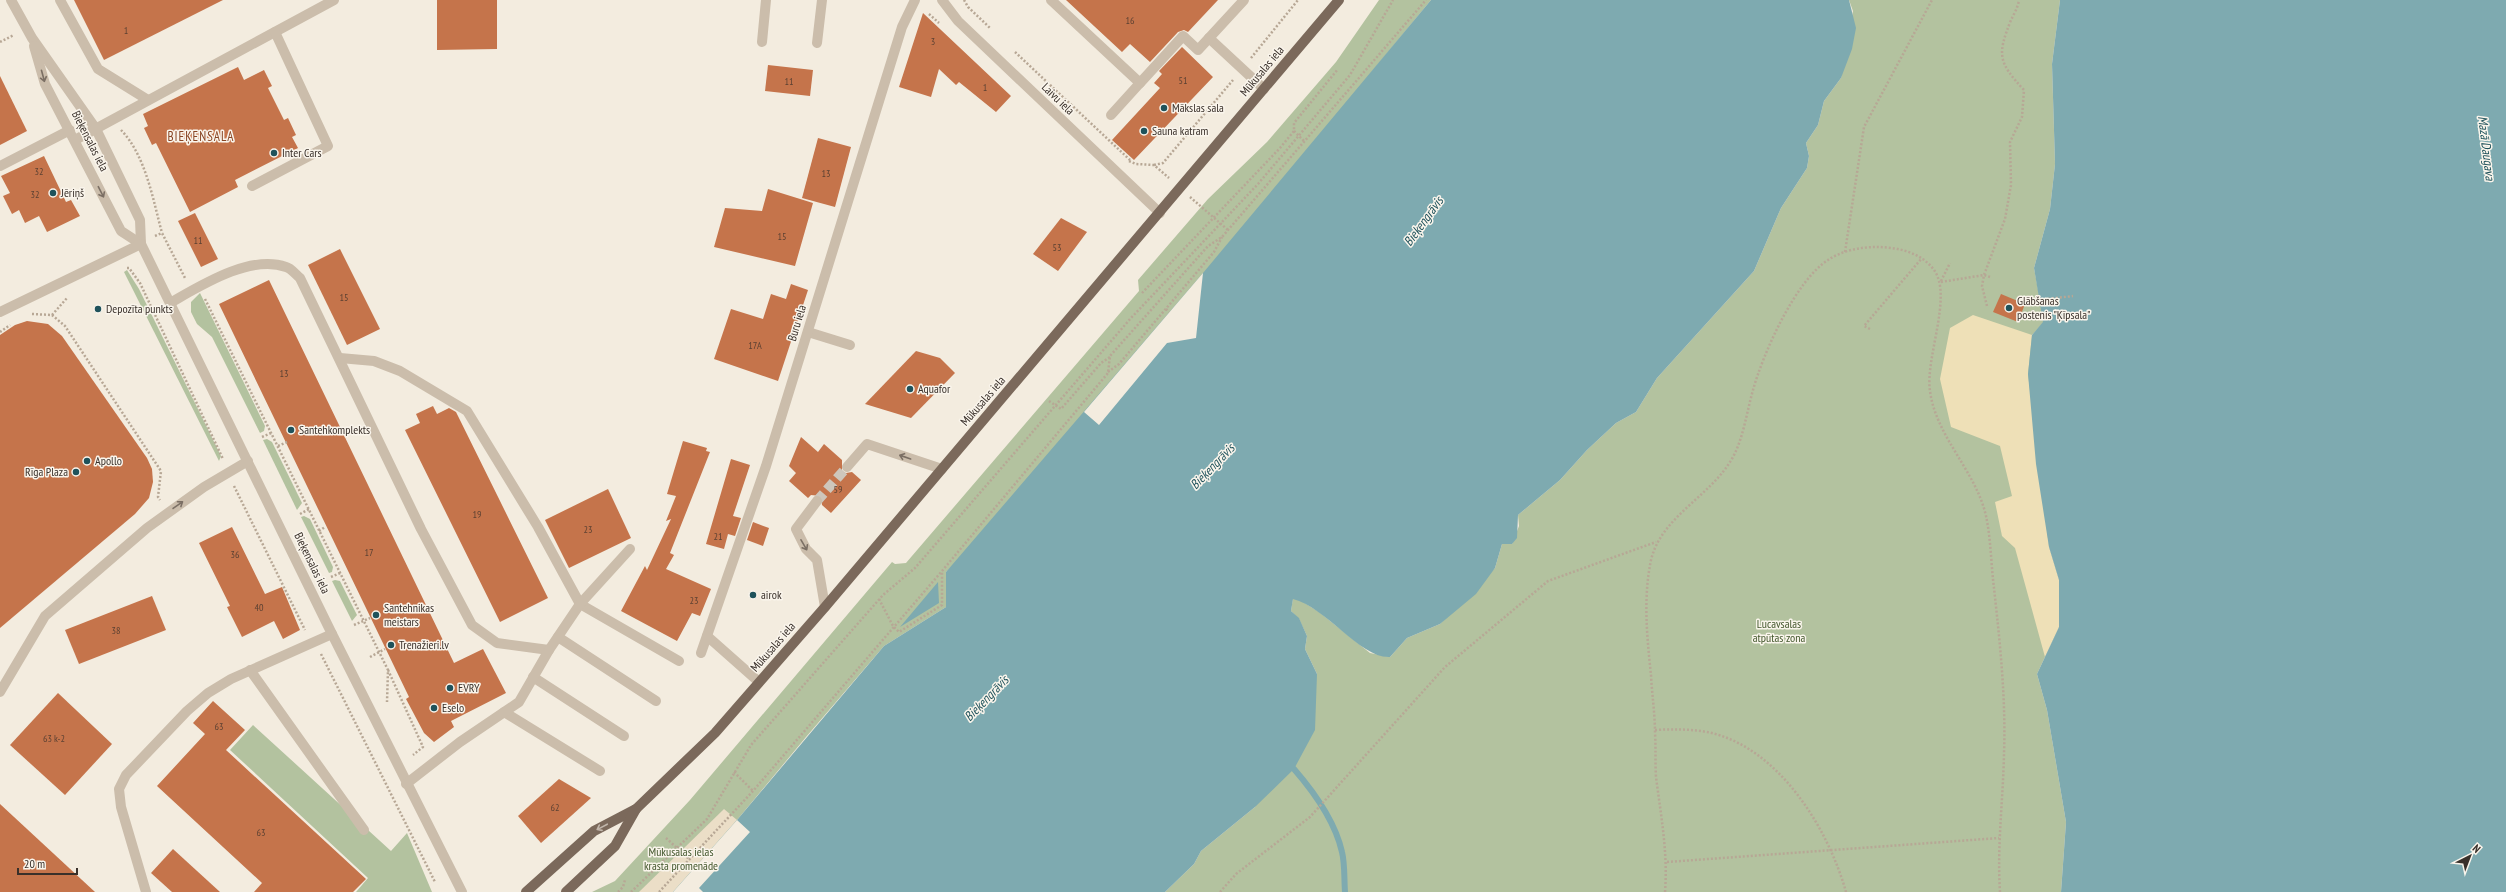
<svg xmlns="http://www.w3.org/2000/svg" width="2506" height="892" viewBox="0 0 2506 892" font-family="'PT Sans Narrow',sans-serif">
  <rect width="100%" height="100%" fill="#f3ecdf"/>
  <!-- green -->
  <g fill="#b3c29f">
    <polygon points="1379,0 1431,0 1370,74 1196,338 946,572 946,607 884,646 806,737 737,820 703,892 592,892 615,881 690,800 892,562 895,564 906,563 1139,291 1138,280 1208,199 1267,142 1336,62"/>
    <polygon points="1849,0 2060,0 2052,64 2055,164 2050,209 2034,268 2044,322 2032,335 2049,547 2059,580 2059,627 2037,674 2047,710 2066,822 2061,892 1165,892 1194,864 1201,851 1255,807 1317,674 1305,649 1307,636 1299,619 1291,611 1293,598 1300,600 1319,612 1370,653 1390,657 1407,638 1440,624 1495,568 1502,544 1512,544 1519,526 1518,515 1560,480 1587,450 1616,423 1636,412 1657,378 1754,271 1781,208 1807,168 1809,156 1806,143 1818,125 1824,101 1841,78 1853,11"/>
    <polygon points="127,270 139,289 221,456 219,461 124,272"/>
    <polygon points="200,293 265,426 264,431 260,433 212,337 197,324 191,312 191,302"/>
    <polygon points="267,439 272,442 302,503 297,510 263,440"/>
    <polygon points="304,516 310,519 333,567 332,572 329,573 301,517"/>
    <polygon points="335,580 340,581 357,615 352,621 332,581"/>
    <polygon points="253,725 391,851 407,833 432,892 356,892 368,878 230,750"/>
  </g>
  <!-- sand -->
  <polygon fill="#eee0b7" points="1973,315 2032,335 2028,374 2049,547 2059,580 2059,627 2045,657 2015,548 2002,536 1995,502 2012,496 2000,446 1951,427 1940,379 1950,328"/>
  <!-- plaza -->
  <polygon fill="#ebdec7" points="724,809 737,820 673,892 639,892"/>
  <!-- water -->
  <g fill="#7eaab0">
    <path d="M1431,0H1849L1856,28L1852,49L1841,78L1824,101L1818,125L1806,143L1809,156L1807,168L1781,208L1754,271L1657,378L1636,412L1616,423L1587,450L1560,480L1518,515L1517,538L1512,544H1502L1495,568L1476,594L1440,624L1407,638L1390,657C1361,659 1326,607 1293,599L1291,611L1299,618L1307,636L1305,649L1317,674L1315,730L1294,769L1255,807L1201,851L1194,864L1165,892H673L737,820L884,646L946,607V572L1203,273Z"/>
    <polygon points="2060,0 2506,0 2506,892 2061,892 2066,822 2047,710 2037,674 2059,627 2059,580 2049,547 2036,464 2028,374 2032,335 2043,322 2034,268 2050,209 2055,164 2052,64"/>
    <polygon points="938,582 939,603 900,627"/>
  </g>
  <!-- pier -->
  <g fill="#f3ecdf">
    <polygon points="1203,273 1196,338 1167,343 1099,425 1084,412"/>
    <polygon points="737,820 750,832 699,888 703,892 673,892"/>
  </g>
  <g fill="none" stroke-linecap="round" stroke-linejoin="round">
    <!-- stream -->
    <path stroke="#7eaab0" stroke-width="6" d="M1294,769C1314,792 1335,821 1342,852C1345,864 1344,879 1345,892"/>
  </g>
  <!-- building -->
  <g fill="#c5744b">
    <polygon points="74,0 223,0 104,60"/>
    <polygon points="437,0 497,0 497,49 437,50"/>
    <polygon points="1066,0 1218,0 1188,32 1184,30 1178,32 1150,62 1130,44 1122,52"/>
    <polygon points="923,13 1011,96 996,112 959,82 956,85 939,69 931,97 899,87"/>
    <polygon points="1182,47 1213,77 1134,160 1112,140 1160,88 1154,83 1162,74 1159,71"/>
    <polygon points="768,65 813,70 810,96 765,91"/>
    <polygon points="238,67 244,80 264,70 272,86 268,88 284,120 288,118 296,135 292,137 298,148 235,180 238,187 190,212 156,143 152,145 144,128 148,126 143,114"/>
    <polygon points="0,76 27,131 0,145"/>
    <polygon points="818,138 851,147 835,207 802,198"/>
    <polygon points="44,156 66,202 71,200 80,216 47,232 39,216 25,223 19,210 12,214 3,196 10,193 1,176"/>
    <polygon points="768,189 813,203 795,266 714,247 725,208 762,211"/>
    <polygon points="195,213 218,259 201,267 178,221"/>
    <polygon points="1061,218 1087,232 1058,271 1033,254"/>
    <polygon points="340,249 380,329 347,345 308,265"/>
    <polygon points="269,280 454,663 483,649 506,693 451,721 454,727 434,742 424,733 406,699 409,697 219,304"/>
    <polygon points="791,284 808,290 778,381 714,359 731,309 763,319 771,294 786,299"/>
    <polygon points="2001,294 2025,304 2018,322 1993,312"/>
    <polygon points="27,321 48,324 62,336 147,458 152,469 153,482 149,498 135,514 0,628 0,335 15,325"/>
    <polygon points="916,351 940,358 955,373 911,418 865,404"/>
    <polygon points="433,406 437,414 449,408 456,412 548,598 500,622 405,430 420,423 416,414"/>
    <polygon points="801,437 818,452 824,444 842,460 842,472 846,473 852,472 861,480 831,513 822,505 821,496 811,495 808,498 789,481 796,473 789,466"/>
    <polygon points="683,441 707,448 706,451 710,452 670,553 674,555 666,569 711,589 700,616 692,613 677,641 621,611 645,566 647,570 671,519 666,521 676,496 667,494"/>
    <polygon points="731,459 750,465 733,516 741,518 735,536 728,534 724,549 706,544"/>
    <polygon points="608,489 631,538 569,568 545,520"/>
    <polygon points="753,522 769,528 763,546 747,540"/>
    <polygon points="232,527 265,594 282,587 300,630 283,639 274,621 242,637 227,607 230,606 199,543"/>
    <polygon points="152,596 166,630 79,664 65,630"/>
    <polygon points="58,693 112,744 65,795 10,745"/>
    <polygon points="213,701 245,730 226,750 366,879 353,892 254,892 262,883 157,786 205,734 193,723"/>
    <polygon points="559,779 591,798 541,843 518,816"/>
    <polygon points="0,804 95,892 0,892"/>
    <polygon points="173,849 220,892 172,892 151,873"/>
  </g>
  <g fill="none" stroke-linecap="round" stroke-linejoin="round">
    <!-- minor-tunnel -->
    <polyline stroke="#cec6bb" stroke-width="10" stroke-dasharray="10 5" stroke-linecap="butt" points="817,501 847,467"/>
    <!-- path -->
    <g stroke="#b7a795" stroke-width="2.5" stroke-dasharray="2 2" stroke-linecap="butt">
      <polyline points="964,0 968,7 990,28"/>
      <polyline points="929,14 939,23"/>
      <polyline points="0,42 14,35"/>
      <polyline points="1015,52 1130,160"/>
      <polyline points="1251,58 1298,0"/>
      <path d="M121,130C146,156 153,200 162,233"/>
      <polyline points="1294,131 1305,142"/>
      <polyline points="1129,161 1136,164 1154,165 1169,178"/>
      <polyline points="1154,165 1163,163 1233,80"/>
      <polyline points="1190,197 1228,230"/>
      <polyline points="155,236 162,233 185,278"/>
      <polyline points="1845,252 1864,127 1932,0"/>
      <polyline points="127,268 129,268 140,283 223,459"/>
      <polyline points="1941,281 1950,263"/>
      <polyline points="1941,282 1984,275 1990,277"/>
      <polyline points="1142,293 1280,148 1294,131 1294,123 1338,69"/>
      <polyline points="205,299 388,670 387,702"/>
      <polyline points="2040,300 2073,296"/>
      <path d="M1987,306L1982,286L1984,275L2005,219L2011,185L2010,142L2022,117L2024,90C1998,62 1997,55 2011,20C2014,14 2018,7 2019,0"/>
      <polyline points="1166,309 1169,312"/>
      <polyline points="32,314 52,315 65,326 161,471 158,497 160,500"/>
      <polyline points="52,315 67,298"/>
      <polyline points="1870,329 1864,326 1922,258"/>
      <polyline points="0,332 10,325"/>
      <polyline points="1108,372 1119,364 1214,252 1222,237"/>
      <polyline points="1049,401 1061,409 1101,363 1110,357"/>
      <polyline points="262,437 271,433"/>
      <polyline points="278,446 287,442"/>
      <polyline points="234,486 305,630"/>
      <polyline points="300,514 309,509"/>
      <polyline points="319,531 325,527"/>
      <polyline points="331,577 340,573"/>
      <polyline points="879,599 893,626 899,632 942,605 942,572"/>
      <polyline points="354,625 370,618"/>
      <polyline points="321,654 435,882"/>
      <polyline points="370,657 385,649"/>
      <polyline points="388,670 423,747 413,755"/>
      <path d="M1655,730C1673,729 1690,729 1707,732C1778,746 1828,828 1846,892"/>
      <polyline points="734,772 753,791"/>
      <polyline points="666,838 689,859"/>
      <polyline points="1667,862 1999,838"/>
      <polyline points="618,892 623,887 625,880"/>
      <polyline points="631,892 707,819 751,745 883,595 915,568 1131,318 1258,184 1350,75 1393,0"/>
      <polyline points="659,892 753,791 942,571 1108,373 1110,356 1208,246 1222,237 1426,0"/>
      <polyline points="1220,892 1236,874 1310,817 1445,667 1548,581 1656,542"/>
      <path d="M1665,892C1668,853 1661,816 1656,777C1655,762 1656,748 1655,733C1655,714 1652,695 1651,675C1647,637 1643,598 1651,560C1662,514 1715,495 1735,453C1744,434 1747,411 1753,390C1763,354 1795,281 1828,260C1841,251 1860,247 1876,247C1897,247 1921,252 1934,270C1953,296 1925,358 1930,391C1936,437 1976,471 1986,516C1991,539 1991,565 1994,588C2000,643 2006,699 2004,754C2003,801 1997,846 2000,892"/>
    </g>
    <!-- minor -->
    <g stroke="#cbbdab" stroke-width="10">
      <polyline points="11,0 32,38 96,129 140,220 141,244 332,634 462,892"/>
      <polyline points="60,0 98,69 148,100"/>
      <polyline points="942,0 958,21 1160,213"/>
      <polyline points="1051,0 1140,83 1183,36 1198,50 1244,0"/>
      <polyline points="1209,38 1264,89"/>
      <polyline points="762,42 766,0"/>
      <polyline points="817,43 822,0"/>
      <polyline points="34,46 45,84 121,231 141,244"/>
      <polyline points="1111,115 1140,83"/>
      <polyline points="75,140 334,0"/>
      <polyline points="0,166 70,130"/>
      <polyline points="252,186 328,146 275,32"/>
      <path d="M170,303C200,286 250,254 286,267C291,268 296,275 300,278L421,529L472,625L497,643L549,650"/>
      <polyline points="0,312 141,244"/>
      <polyline points="808,332 850,345"/>
      <polyline points="340,358 374,361 400,371 467,411 538,527 580,604 679,661"/>
      <polyline points="847,467 867,444 942,469"/>
      <polyline points="817,501 796,529 806,549 817,560 825,607"/>
      <polyline points="707,636 759,682"/>
      <polyline points="558,637 656,701"/>
      <polyline points="701,653 766,466 902,27 915,0"/>
      <polyline points="250,670 364,830"/>
      <polyline points="533,677 624,736"/>
      <polyline points="0,692 45,616 147,528 204,487 248,461"/>
      <polyline points="504,712 600,771"/>
      <polyline points="406,784 460,742 519,702 549,650 580,604 630,549"/>
      <polyline points="146,892 121,807 119,789 126,775 187,711 208,693 231,679 332,634"/>
    </g>
    <!-- major -->
    <g stroke="#7b695b" stroke-width="10">
      <polyline points="526,892 594,831 636,809 715,733 825,607 1339,0"/>
      <polyline points="566,892 615,846 636,809"/>
    </g>
  </g>
  <!-- one-way arrows -->
  <defs><path id="oneway-shaft" d="M-6 0H5M1.5-3L5.5 0L1.5 3" fill="none" stroke-width="1.6" stroke-linecap="round" stroke-linejoin="round"/></defs>
  <g stroke="#7b6f64">
    <use href="#oneway-shaft" transform="translate(43 76) rotate(75)"/>
    <use href="#oneway-shaft" transform="translate(101 192) rotate(63)"/>
    <use href="#oneway-shaft" transform="translate(905 457) rotate(-161)"/>
    <use href="#oneway-shaft" transform="translate(178 505) rotate(-35)"/>
    <use href="#oneway-shaft" transform="translate(804 545) rotate(60)"/>
  </g>
  <use stroke="#c1b6ab" href="#oneway-shaft" transform="translate(602 827) rotate(152)"/>
  <!-- markers -->
  <g fill="#1f525b" stroke="#faf5ec" stroke-width="1.5">
    <circle cx="1164" cy="108" r="4"/>
    <circle cx="1144" cy="131" r="4"/>
    <circle cx="274" cy="153" r="4"/>
    <circle cx="53" cy="193" r="4"/>
    <circle cx="2009" cy="308" r="4"/>
    <circle cx="98" cy="309" r="4"/>
    <circle cx="910" cy="389" r="4"/>
    <circle cx="291" cy="430" r="4"/>
    <circle cx="87" cy="461" r="4"/>
    <circle cx="76" cy="472" r="4"/>
    <circle cx="753" cy="595" r="4"/>
    <circle cx="376" cy="615" r="4"/>
    <circle cx="391" cy="645" r="4"/>
    <circle cx="450" cy="688" r="4"/>
    <circle cx="434" cy="708" r="4"/>
  </g>
  <g text-anchor="middle" stroke-width="3" stroke-linejoin="round" paint-order="stroke">
    <!-- number labels -->
    <g font-size="10" fill="#5c4132">
      <text x="1130" y="24">16</text>
      <text x="126" y="34">1</text>
      <text x="933" y="45">3</text>
      <text x="1183" y="84">51</text>
      <text x="789" y="85">11</text>
      <text x="985" y="91">1</text>
      <text x="39" y="175">32</text>
      <text x="826" y="177">13</text>
      <text x="35" y="198">32</text>
      <text x="782" y="240">15</text>
      <text x="198" y="244">11</text>
      <text x="1057" y="251">53</text>
      <text x="344" y="301">15</text>
      <text x="755" y="349">17A</text>
      <text x="284" y="377">13</text>
      <text x="838" y="493">59</text>
      <text x="477" y="518">19</text>
      <text x="588" y="533">23</text>
      <text x="718" y="540">21</text>
      <text x="369" y="556">17</text>
      <text x="235" y="558">36</text>
      <text x="694" y="604">23</text>
      <text x="259" y="611">40</text>
      <text x="116" y="634">38</text>
      <text x="219" y="730">63</text>
      <text x="54" y="742">63 k-2</text>
      <text x="555" y="811">62</text>
      <text x="261" y="836">63</text>
    </g>
    <!-- street labels -->
    <g font-size="12" fill="#39302a" stroke="#faf5ec">
      <text transform="translate(1262 71) rotate(-50)" y="4">Mūkusalas iela</text>
      <text transform="translate(1058 99) rotate(44)" y="4">Laivu iela</text>
      <text transform="translate(90 141) rotate(63)" y="4">Bieķensalas iela</text>
      <text transform="translate(797 323) rotate(-73)" y="4">Buru iela</text>
      <text transform="translate(983 401) rotate(-49)" y="4">Mūkusalas iela</text>
      <text transform="translate(312 563) rotate(64)" y="4">Bieķensalas iela</text>
      <text transform="translate(773 647) rotate(-49)" y="4">Mūkusalas iela</text>
    </g>
    <!-- poi labels -->
    <g font-size="12" fill="#39302a" stroke="#faf5ec" text-anchor="start">
      <text x="1172" y="112">Mākslas sala</text>
      <text x="1152" y="135">Sauna katram</text>
      <text x="282" y="157">Inter Cars</text>
      <text x="61" y="197">Jēriņš</text>
      <text x="2017" y="305">Glābšanas<tspan x="2017" dy="14">postenis "Ķīpsala"</tspan></text>
      <text x="106" y="313">Depozīta punkts</text>
      <text x="918" y="393">Aquafor</text>
      <text x="299" y="434">Santehkomplekts</text>
      <text x="95" y="465">Apollo</text>
      <text x="68" y="476" text-anchor="end">Rīga Plaza</text>
      <text x="761" y="599">airok</text>
      <text x="384" y="612">Santehnikas<tspan x="384" dy="14">meistars</tspan></text>
      <text x="399" y="649">Trenažieri.lv</text>
      <text x="458" y="692">EVRY</text>
      <text x="442" y="712">Eselo</text>
    </g>
    <!-- park labels -->
    <g font-size="12" fill="#44582e" stroke="#faf5ec">
      <text x="1779" y="628">Lucavsalas<tspan x="1779" dy="14">atpūtas zona</tspan></text>
      <text x="681" y="856">Mūkusalas ielas<tspan x="681" dy="14">krasta promenāde</tspan></text>
    </g>
    <!-- neighbourhood labels -->
    <g font-size="13" letter-spacing="1" fill="#884423" stroke="#faf5ec">
      <text x="201" y="141">BIEĶENSALA</text>
    </g>
    <!-- water labels -->
    <g font-size="13" font-style="italic" fill="#1f525b" stroke="#faf5ec">
      <text transform="translate(2487 148) rotate(83)" y="5">Mazā Daugava</text>
      <text transform="translate(1423 221) rotate(-54)" y="5">Bieķengrāvis</text>
      <text transform="translate(1212 466) rotate(-46)" y="5">Bieķengrāvis</text>
      <text transform="translate(986 698) rotate(-46)" y="5">Bieķengrāvis</text>
    </g>
  </g>
  <!-- north arrow -->
  <g transform="translate(2470 856) rotate(42)" stroke="#faf5ec" stroke-width="3" paint-order="stroke">
  <path d="M0-3L7 15L0 10L-7 15Z" fill="#39302a"/>
  <text y="-6" font-size="11" font-weight="bold" text-anchor="middle" fill="#39302a">N</text>
  </g>
  <!-- scale -->
  <path d="M18 868v6h59v-6" fill="none" stroke="#39302a" stroke-width="2"/>
  <text x="24" y="868" font-size="12" fill="#39302a" stroke="#faf5ec" stroke-width="3" paint-order="stroke">20 m</text>
</svg>
